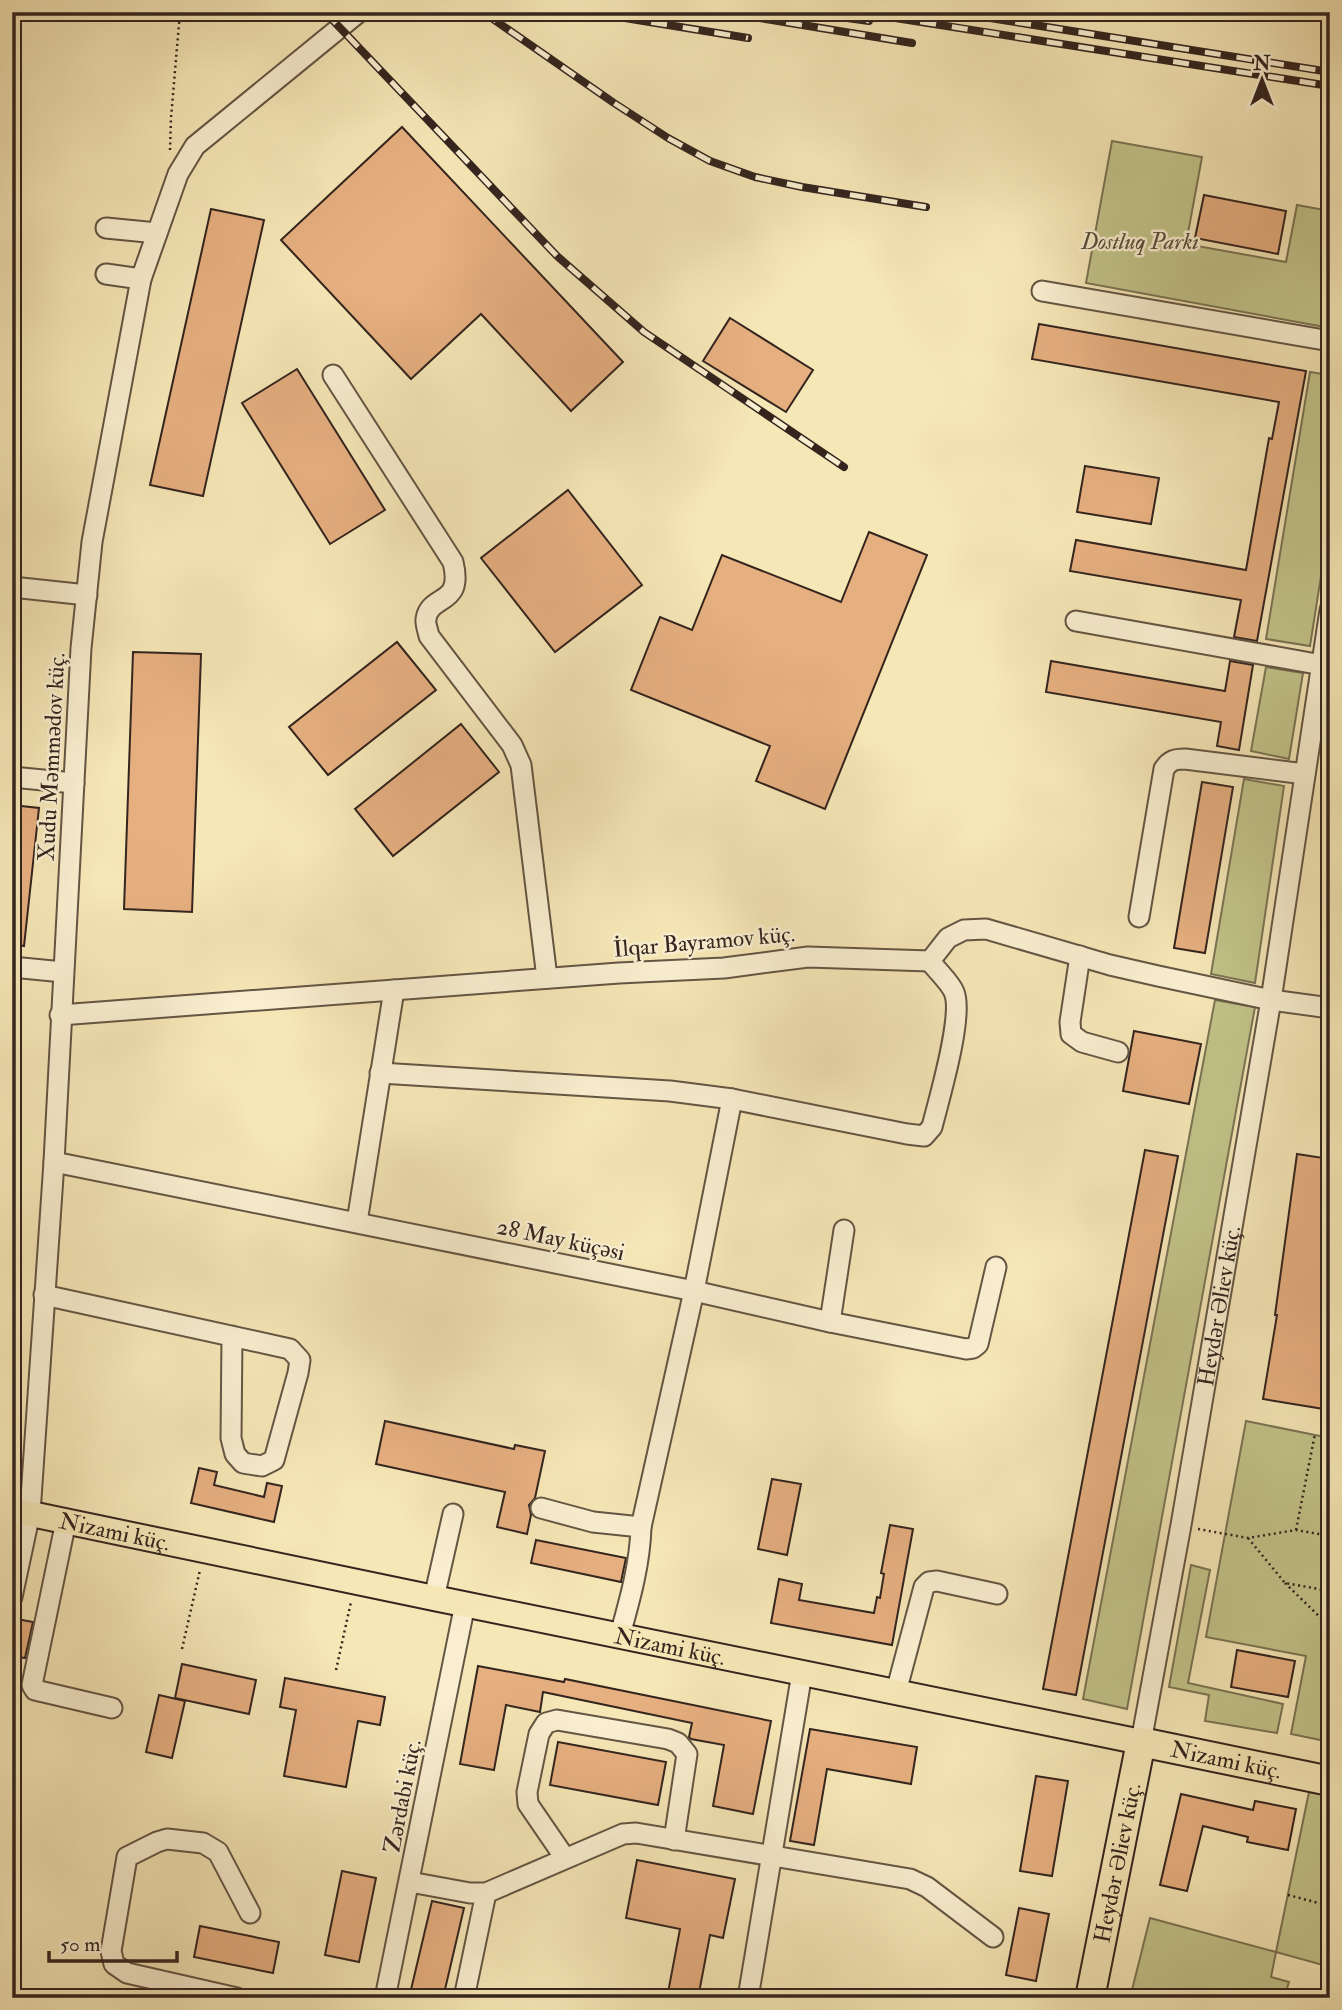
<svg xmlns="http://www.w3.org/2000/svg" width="1342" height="2010" viewBox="0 0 1342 2010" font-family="'IM FELL Double Pica',serif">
  <rect width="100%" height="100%" fill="#f6e7b7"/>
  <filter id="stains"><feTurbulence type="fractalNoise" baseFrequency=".00286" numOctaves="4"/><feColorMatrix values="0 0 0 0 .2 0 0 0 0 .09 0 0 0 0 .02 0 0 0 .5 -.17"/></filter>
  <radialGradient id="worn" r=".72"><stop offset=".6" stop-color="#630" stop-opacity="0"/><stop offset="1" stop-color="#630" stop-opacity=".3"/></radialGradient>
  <!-- green -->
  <g fill="#c2c48a" stroke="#7a7454" stroke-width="2">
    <polygon points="1112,141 1202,157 1186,244 1286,262 1297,205 1330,211 1330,328 1086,283"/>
    <polygon points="1310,372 1330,375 1330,519 1310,646 1266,639"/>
    <polygon points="1266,667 1303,673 1289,759 1251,751"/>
    <polygon points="1244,779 1284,786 1255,983 1211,974"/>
    <polygon points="1215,1000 1255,1007 1127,1709 1083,1699"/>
    <polygon points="1246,1421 1330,1438 1330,1742 1291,1734 1306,1656 1206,1637"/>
    <polygon points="1191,1565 1210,1570 1188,1683 1283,1704 1277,1733 1205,1721 1209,1695 1169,1687"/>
    <polygon points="1309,1792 1330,1796 1330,1967 1276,1952 1271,1977 1289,1982 1284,1998 1130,1998 1150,1918 1276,1952"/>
  </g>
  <!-- building -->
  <g fill="#e6af80" stroke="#33241e" stroke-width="2">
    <polygon points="402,127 623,362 571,411 481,314 411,379 281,240"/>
    <polygon points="1204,195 1286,211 1278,254 1195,238"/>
    <polygon points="211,209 264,220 203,496 150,485"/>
    <polygon points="730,318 813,370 786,412 703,361"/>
    <polygon points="1039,324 1306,371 1257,641 1234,637 1241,600 1070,571 1076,540 1246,570 1269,438 1272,439 1279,402 1032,359"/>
    <polygon points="297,369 385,510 330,544 242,403"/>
    <polygon points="1085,466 1159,478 1151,524 1077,512"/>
    <polygon points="568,490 642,585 555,652 481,558"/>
    <polygon points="869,532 927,555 825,809 756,781 770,746 631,690 660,617 692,630 722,555 841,602"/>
    <polygon points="397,642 436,690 328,775 289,727"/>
    <polygon points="133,652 201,654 192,912 124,909"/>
    <polygon points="1051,661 1225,691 1230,661 1253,665 1239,750 1217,746 1221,722 1046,692"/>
    <polygon points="461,724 499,772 393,856 355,809"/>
    <polygon points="1202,782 1233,787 1205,953 1174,948"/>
    <polygon points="12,805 39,808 24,946 12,944"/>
    <polygon points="1134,1031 1201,1044 1189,1104 1123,1091"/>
    <polygon points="1145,1150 1178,1156 1076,1695 1043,1689"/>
    <polygon points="1297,1154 1330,1159 1330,1410 1263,1399 1277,1315 1275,1315"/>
    <polygon points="385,1421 514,1449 515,1445 545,1451 535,1498 529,1505 531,1515 527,1534 497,1527 505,1492 376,1464"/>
    <polygon points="199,1468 217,1472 214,1485 264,1497 267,1483 282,1486 274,1522 191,1503"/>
    <polygon points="772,1479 801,1484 787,1555 758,1549"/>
    <polygon points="890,1525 913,1529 892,1645 771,1623 779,1579 802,1584 799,1600 874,1613 877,1597 880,1598 884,1574 881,1573"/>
    <polygon points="536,1540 626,1558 621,1582 531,1563"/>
    <polygon points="12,1618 33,1622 25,1658 12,1656"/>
    <polygon points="1237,1650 1295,1661 1288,1697 1231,1687"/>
    <polygon points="182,1664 256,1680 249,1714 175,1698"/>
    <polygon points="478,1666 564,1682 565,1679 771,1721 753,1814 713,1806 724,1745 691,1739 689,1737 692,1723 543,1692 540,1712 506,1705 494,1770 460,1764"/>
    <polygon points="285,1678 385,1697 380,1725 358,1721 346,1787 284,1776 296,1710 280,1707"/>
    <polygon points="159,1695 185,1701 172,1758 146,1752"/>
    <polygon points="810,1729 917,1747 911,1784 827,1769 814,1845 790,1841"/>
    <polygon points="558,1742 666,1762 658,1805 550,1785"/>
    <polygon points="1036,1776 1068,1781 1052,1876 1020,1871"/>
    <polygon points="1181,1794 1253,1810 1255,1801 1296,1809 1288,1850 1247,1842 1248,1837 1203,1826 1187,1891 1160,1885"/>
    <polygon points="637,1860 735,1879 723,1938 710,1935 698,1998 667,1998 680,1929 626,1918"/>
    <polygon points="342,1871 376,1878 359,1962 325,1955"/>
    <polygon points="432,1901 464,1908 443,1998 409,1998"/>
    <polygon points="1019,1908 1049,1914 1036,1981 1006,1975"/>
    <polygon points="200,1926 279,1942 273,1973 194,1957"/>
  </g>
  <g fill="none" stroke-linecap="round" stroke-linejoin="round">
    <!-- minor casing -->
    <g stroke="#645544" stroke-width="23">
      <g id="minor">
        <polyline points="106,228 157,233"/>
        <polyline points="106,274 141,279"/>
        <polyline points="1042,291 1330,341"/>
        <path d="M333,375L453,562C464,607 430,593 426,619C425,623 428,631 429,636L512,745L521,765L547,978"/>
        <polyline points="12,587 87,595"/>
        <polyline points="1076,621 1322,665"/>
        <polyline points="12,777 74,783"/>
        <path d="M1139,917L1164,769C1170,760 1175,759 1185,759L1305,774"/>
        <polyline points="1080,956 1070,1022 1071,1034 1082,1042 1118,1052"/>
        <polyline points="12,967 63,972"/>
        <polyline points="60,1015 619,973 724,968 808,957 930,961 948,938 964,930 986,929 1110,965 1158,976 1271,1000 1330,1008"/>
        <path d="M380,1073L670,1091L732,1099L907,1134L924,1136L932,1127C939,1099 964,1015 954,992C949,981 937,971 930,961"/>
        <polyline points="54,1162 694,1291 830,1322 966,1349 973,1348 978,1344 996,1267"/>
        <polyline points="357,1222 394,990"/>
        <polyline points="44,1295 290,1349 300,1360 298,1373 274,1460 262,1466 243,1463 235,1454 231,1438 232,1336"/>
        <polyline points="830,1322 844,1230"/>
        <polyline points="541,1508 593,1522 641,1527 694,1291 732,1099"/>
        <polyline points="66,1521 32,1685 35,1690 112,1708"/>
        <polyline points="12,1597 30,1513 54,1162 81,648 92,542 141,279 178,174 195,146 359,12"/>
        <polyline points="434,1598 453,1514"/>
        <path d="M620,1635C630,1599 640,1564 641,1527"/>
        <polyline points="896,1692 924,1587 929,1582 937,1581 997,1594"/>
        <path id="s1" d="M1141,1742L1181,1525L1271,1000L1330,610"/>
        <polyline points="565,1858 528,1804 527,1792 539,1734 546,1723 557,1720 668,1739 678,1743 687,1754 674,1840"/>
        <polyline points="410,1882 470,1893 486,1893 623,1834 636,1833 910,1879 927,1887 993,1937"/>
        <polyline points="237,1998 127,1973 114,1964 111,1951 127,1857 157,1842 167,1839 203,1843 218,1852 250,1913"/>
        <polyline points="385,1998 465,1604"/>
        <polyline points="464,1998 486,1893"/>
        <polyline points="748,1998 802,1673"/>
      </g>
    </g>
    <!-- major casing -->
    <g stroke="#33241e" stroke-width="28">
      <g id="major">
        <path id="s2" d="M12,1510L434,1598L1141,1742"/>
      </g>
    </g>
    <!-- highway casing -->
    <g stroke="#33241e" stroke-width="32">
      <g id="highway">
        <path id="s3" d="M1090,1998L1141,1742L1330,1781"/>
      </g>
    </g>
    <!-- path -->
    <g stroke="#33241e" stroke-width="2.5" stroke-dasharray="2 3.5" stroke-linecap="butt">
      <polyline points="170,150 171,118 180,12"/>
      <polyline points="1198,1529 1248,1538 1296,1530 1330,1536"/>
      <polyline points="1296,1530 1315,1434"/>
      <polyline points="1248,1538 1285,1583 1330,1591"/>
      <polyline points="1285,1583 1330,1627"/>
      <polyline points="182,1649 200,1570"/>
      <polyline points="336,1670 351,1602"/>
      <polyline points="1288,1895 1330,1906"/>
    </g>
    <!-- minor -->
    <use href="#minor" stroke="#f9efd0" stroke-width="19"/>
    <!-- major -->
    <use href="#major" stroke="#f6e7b7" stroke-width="24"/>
    <!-- highway -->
    <use href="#highway" stroke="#f6e7b7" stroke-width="28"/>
    <!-- rail casing -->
    <g stroke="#33241e" stroke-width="8">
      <g id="rail">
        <polyline points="325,12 557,256 644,332 844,467"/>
        <polyline points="483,12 614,103 668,138 710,161 755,177 802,187 926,207"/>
        <polyline points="588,12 748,38"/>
        <polyline points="723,12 912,43"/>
        <polyline points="803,12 869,21"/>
        <polyline points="857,12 1330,86"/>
        <polyline points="952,12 1330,72"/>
      </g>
    </g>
    <!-- rail -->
    <use href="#rail" stroke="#f9efd0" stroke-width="5" stroke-dasharray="16" stroke-linecap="butt"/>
  </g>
  <g text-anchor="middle" stroke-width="5" stroke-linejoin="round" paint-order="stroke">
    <!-- park labels -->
    <g font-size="23" font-style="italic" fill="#574c39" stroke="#f9efd0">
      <text x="1140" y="249">Dostluq Parkı</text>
    </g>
    <!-- street labels -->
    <g font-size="23" fill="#33241e" stroke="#f9efd0">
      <text transform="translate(51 757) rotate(-87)" y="8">Xudu Məmmədov küç.</text>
      <text transform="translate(704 941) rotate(-5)" y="8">İlqar Bayramov küç.</text>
      <text transform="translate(561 1239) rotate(12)" y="8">28 May küçəsi</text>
      <text dy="8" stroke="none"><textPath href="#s1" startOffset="443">Heydər Əliev küç.</textPath></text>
      <text dy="8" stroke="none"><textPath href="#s2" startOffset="105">Nizami küç.</textPath></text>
      <text dy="8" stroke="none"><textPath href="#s2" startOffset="672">Nizami küç.</textPath></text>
      <text dy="8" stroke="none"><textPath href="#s3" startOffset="348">Nizami küç.</textPath></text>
      <text transform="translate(402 1796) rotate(-79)" y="8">Zərdabi küç.</text>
      <text dy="8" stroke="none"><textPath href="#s3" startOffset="138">Heydər Əliev küç.</textPath></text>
    </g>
  </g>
  <!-- margin -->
  <rect width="1342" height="2010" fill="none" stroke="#f6e7b7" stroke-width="42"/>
  <rect x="14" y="14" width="1314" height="1982" fill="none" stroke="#33241e" stroke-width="3.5"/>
  <rect x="21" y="21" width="1300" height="1968" fill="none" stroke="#33241e" stroke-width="2"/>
  <!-- north arrow -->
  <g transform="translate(1262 80)" stroke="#f9efd0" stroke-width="5" paint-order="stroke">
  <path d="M0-5L12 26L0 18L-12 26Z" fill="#33241e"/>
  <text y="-10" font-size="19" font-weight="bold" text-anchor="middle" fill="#33241e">N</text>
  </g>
  <!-- scale -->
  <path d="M49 1951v10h128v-10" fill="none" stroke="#33241e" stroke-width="3.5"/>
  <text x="60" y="1951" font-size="21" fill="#33241e" stroke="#f9efd0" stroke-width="5" paint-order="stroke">50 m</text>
  <rect width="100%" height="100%" filter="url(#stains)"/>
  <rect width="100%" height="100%" fill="url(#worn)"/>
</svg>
